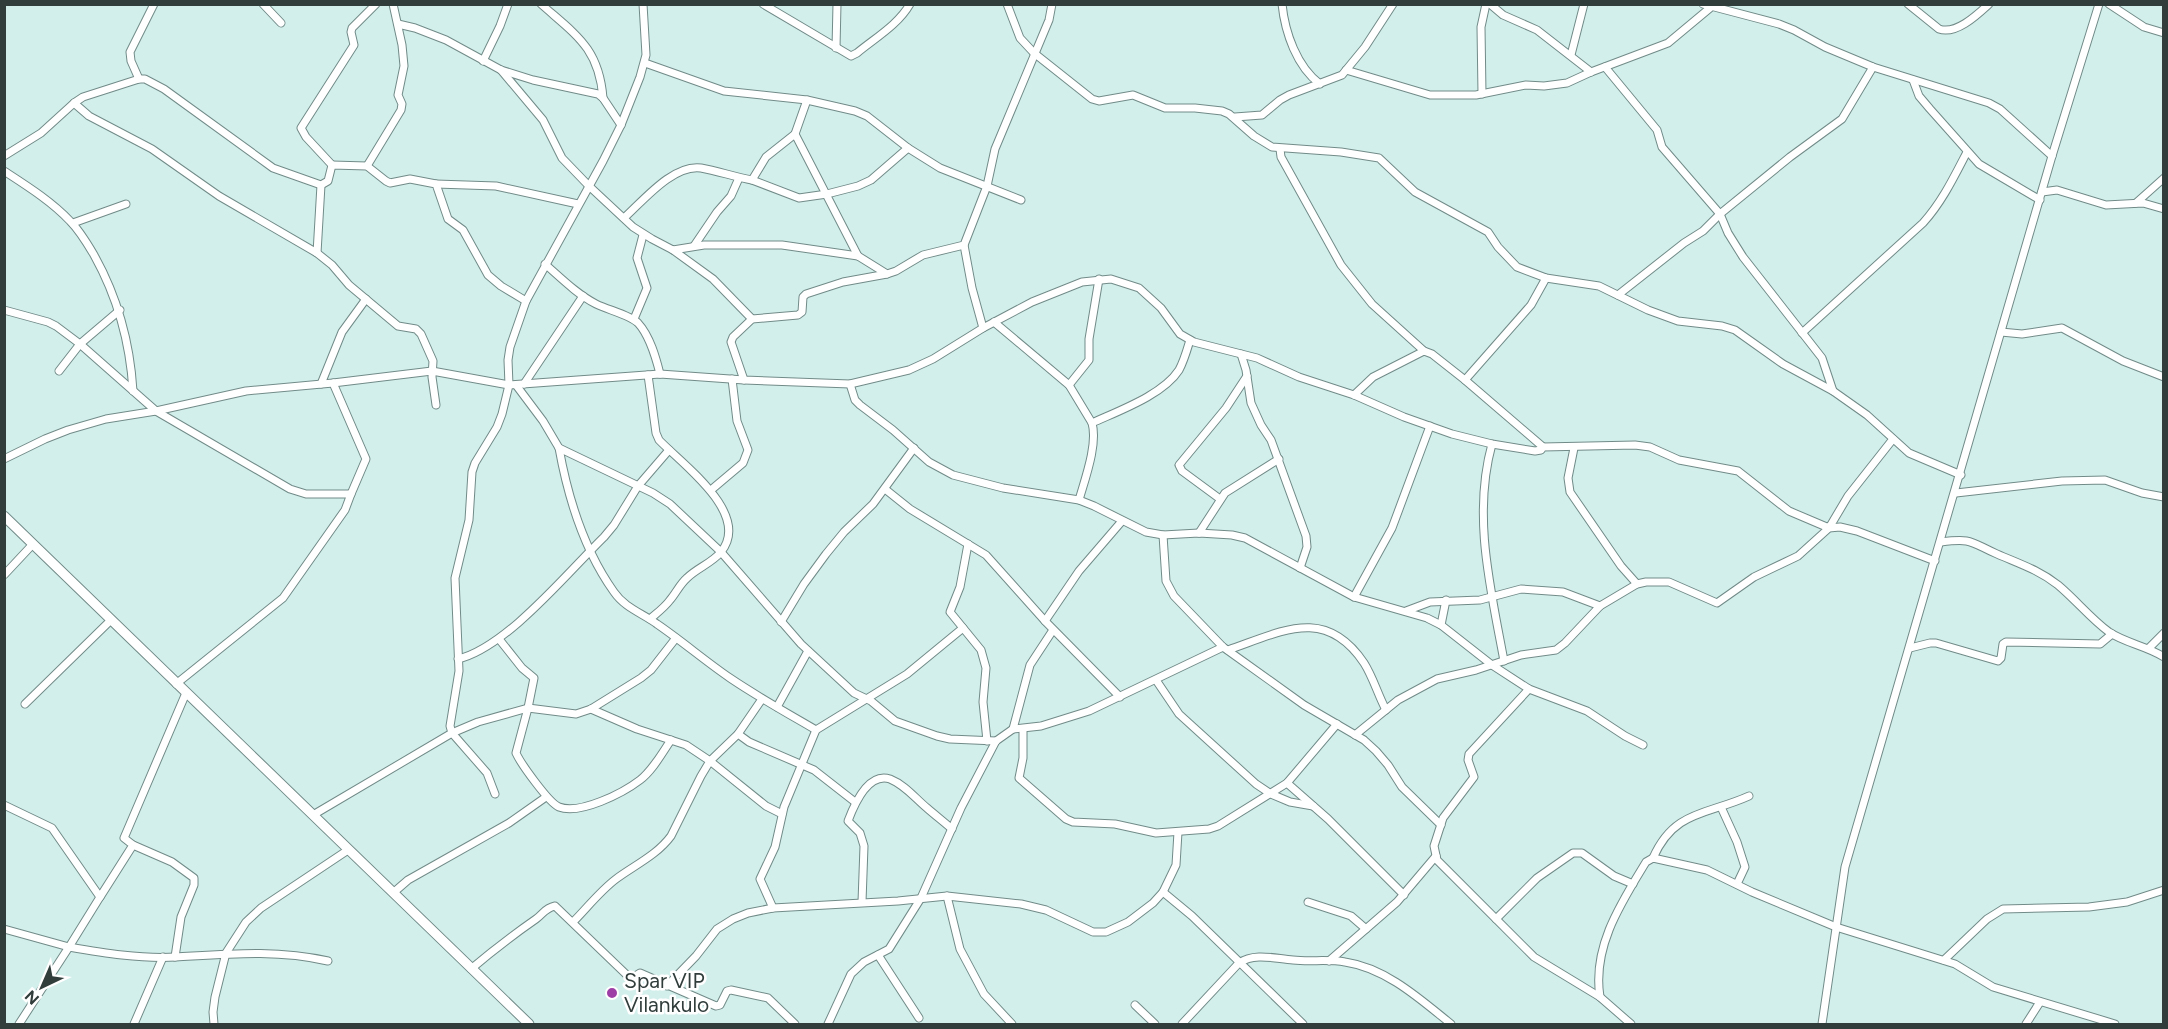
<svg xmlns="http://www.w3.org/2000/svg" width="2168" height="1029" viewBox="0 0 2168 1029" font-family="Figtree,sans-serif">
  <rect width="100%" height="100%" fill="#d3efec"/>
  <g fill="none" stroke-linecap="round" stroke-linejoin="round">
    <!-- street casing -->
    <g stroke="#718b88" stroke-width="9">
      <g id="street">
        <polyline points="263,4 281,23"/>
        <path d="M541,4C576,35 599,48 603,98"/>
        <path d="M763,4L851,56L857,53C875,38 898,25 910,4"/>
        <polyline points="1007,4 1020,38 1034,53 1092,99 1099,101 1133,95 1165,108 1195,108 1222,111 1229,114 1254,136 1272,147 1341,152 1379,158 1415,192 1488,232 1498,247 1517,267 1546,278 1599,286 1648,310 1678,321 1722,326 1735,330 1783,364 1833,391 1867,415 1909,453 1961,475"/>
        <path d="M1282,4C1285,33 1297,67 1320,84"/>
        <polyline points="1490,4 1503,15 1537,30 1591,72"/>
        <polyline points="1703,4 1779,24 1794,30 1825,47 1873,67 1989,103 2000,109 2052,156"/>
        <path d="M1908,4L1939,29C1956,35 1977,15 1989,4"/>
        <polyline points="2109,4 2144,27 2164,33"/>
        <polyline points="398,24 415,28 446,40 501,70 533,80 598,94 603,98 621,125"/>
        <polyline points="836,48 837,4"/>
        <polyline points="1571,55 1584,4"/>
        <polyline points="483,61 500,26 508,4"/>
        <polyline points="645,63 724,91 807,100 855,111 867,116 908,148 940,168 1021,200"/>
        <polyline points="1605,67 1657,130 1662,147 1720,214 1728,233 1743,257 1822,358 1833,391"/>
        <polyline points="501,70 543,120 562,158 589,186 633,227 652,239 673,250 704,245 782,245 858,256 887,274 896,271 923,255 964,245 987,186 995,149 1049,20 1052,4"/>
        <polyline points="1346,70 1430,95 1476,95 1526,85 1544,86 1567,83 1591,72 1668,43 1710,8"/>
        <polyline points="139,79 131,61 130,52 154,4"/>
        <polyline points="1913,80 1919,96 1930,109 1979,164 2040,200"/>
        <polyline points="1482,94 1481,27 1486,4"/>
        <polyline points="74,103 89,116 152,149 219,196 317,253 332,265 349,285 398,326 416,329 421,334 433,361 432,377 436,405"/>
        <polyline points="1235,117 1262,115 1280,100 1289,95 1342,75 1365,47 1393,4"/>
        <polyline points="795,134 858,256"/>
        <polyline points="1280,149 1281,157 1341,265 1372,304 1424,351"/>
        <polyline points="4,156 41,133 74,103 83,97 139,79 145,79 164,89 273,168 321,185 328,181 332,165 367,166 386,181 390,183 410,179 436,184 448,219 463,230 488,275 501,286 526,301"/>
        <polyline points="332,165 306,137 301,128 354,45 351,32 352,28 376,4"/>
        <polyline points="367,166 401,110 402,104 398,95 404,66 402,45 393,4"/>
        <path d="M4,171C27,186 51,201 70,221C80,231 87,243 94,255C118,298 130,341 133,391"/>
        <polyline points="752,180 799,198 827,194 858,186 871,180 908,148"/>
        <polyline points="436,184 496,186 578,204"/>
        <polyline points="2042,192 2057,190 2106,205 2143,203 2164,209"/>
        <polyline points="2136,203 2164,178"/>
        <path d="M624,218C643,201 673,164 701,168C718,171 735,177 752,180L766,157L795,134L807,100"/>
        <polyline points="73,223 126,204"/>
        <polyline points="964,245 972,288 983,328"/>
        <polyline points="694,246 717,212 731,196 739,178"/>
        <polyline points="673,250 713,279 752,319"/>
        <polyline points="317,253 321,185"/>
        <path d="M545,264C562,279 577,294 596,304C608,310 630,315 638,323C650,336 656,358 660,374"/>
        <polyline points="1618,295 1684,243 1703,231 1720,214 1790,157 1842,119 1873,67"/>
        <polyline points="4,310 48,322 56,326 80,344 156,411 290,489 306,494 351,494 345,510 283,598 176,684"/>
        <polyline points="634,319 647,288 637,258 643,235"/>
        <path d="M994,322L1069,385L1092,423C1098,444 1085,479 1079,500"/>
        <polyline points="2001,332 2022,334 2062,328 2123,361 2164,377"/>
        <path d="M1802,333L1923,223C1942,202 1954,177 1967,152"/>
        <polyline points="1241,354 1246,370 1251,403 1261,425 1271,440 1306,536 1307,547 1300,568"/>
        <polyline points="59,371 80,344 120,310"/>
        <path d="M648,375L656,433L659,440C682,464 752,514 721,552C712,563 697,568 687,578C680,584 676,593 670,600C665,607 657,613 650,619"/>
        <polyline points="744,380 731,342 733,337 752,319 798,315 802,312 803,297 806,294 843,282 887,274"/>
        <polyline points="1465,380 1531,305 1546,278"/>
        <polyline points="333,383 366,459 351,494"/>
        <polyline points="321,384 342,332 366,299"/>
        <polyline points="524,384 583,296"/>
        <polyline points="850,384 855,400 860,405 893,430 929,462 953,475 1003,488 1079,500 1094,506 1146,532 1163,535 1199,533 1232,535 1245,538 1354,597 1427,618 1441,625 1492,665 1529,689 1587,711 1625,736 1643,745"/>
        <polyline points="516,385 543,421 559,448 653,493 670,504 721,552 801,644 854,693 871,701 895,721 937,736 950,739 996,741"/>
        <polyline points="1069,385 1089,360 1089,339 1099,279"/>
        <polyline points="1354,395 1373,377 1424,351 1432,354 1465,380 1543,447"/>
        <path d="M1092,423C1118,411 1163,395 1179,370C1184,361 1187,350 1190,340"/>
        <path d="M1492,444C1472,516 1491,590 1504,661"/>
        <path d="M559,448C568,498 584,550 614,592C625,608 642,613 657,624C682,641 705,661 730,678C758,697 787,713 816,730"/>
        <polyline points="1574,448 1568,478 1570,492 1621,566 1637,584"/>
        <polyline points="4,459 45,439 68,430 106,419 156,411 246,391 333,383 432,371 509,385 660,374 744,380 850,384 909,370 933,359 983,328 1032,302 1082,282 1111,279 1139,288 1161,308 1180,334 1194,342 1257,358 1299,377 1354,395 1404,417 1452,434 1492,444 1535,451 1541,450 1543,447 1635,445 1650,447 1679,460 1738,471 1789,511 1829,528 1848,496 1893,439"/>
        <polyline points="885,489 910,509 986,555 1045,621 1120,697"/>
        <polyline points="711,490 743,463 748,450 737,421 732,379"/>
        <polyline points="1956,493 2062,481 2105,480 2142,493 2164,497"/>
        <polyline points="1220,499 1182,471 1179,465 1226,408 1247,376"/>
        <polyline points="1199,533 1225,493 1279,459"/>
        <polyline points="1163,535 1166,581 1174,596 1223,647 1304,705 1364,740 1376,751 1388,765 1402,787 1441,825"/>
        <path d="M1941,542C1973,538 1970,542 1997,554C2020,564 2039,570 2058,585C2076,600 2091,619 2109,632C2125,643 2147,646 2164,657"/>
        <polyline points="968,544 960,587 950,612 981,650 986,668 983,702 987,741"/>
        <polyline points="4,575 33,544"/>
        <polyline points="1354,597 1392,528 1430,426"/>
        <polyline points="1406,611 1430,602 1480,600 1521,589 1563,592 1600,606"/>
        <polyline points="1045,621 1079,571 1122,521"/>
        <polyline points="781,622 804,584 826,554 844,532 873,504 914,448"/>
        <polyline points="1441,625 1446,600"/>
        <path d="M499,639L522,668L534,678L528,708L516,753C521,764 549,803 559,807C580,815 623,793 640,780C653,770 662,753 671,740"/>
        <polyline points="1910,648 1930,643 1936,643 1998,661 2001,658 2003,644 2006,642 2100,644 2112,634"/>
        <polyline points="2149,648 2164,633"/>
        <path d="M1228,650C1281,632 1325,605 1364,663C1373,677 1378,695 1386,710"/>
        <path d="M458,659C506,648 568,572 604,537L614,525L638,486L669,450"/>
        <polyline points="1156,680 1179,714 1256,784 1271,794 1290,802 1313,806"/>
        <polyline points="1529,689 1469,754 1468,760 1474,777 1443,818 1434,846 1437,860 1534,957 1600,997 1631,1024"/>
        <polyline points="25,704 111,620"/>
        <polyline points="777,707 808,651"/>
        <polyline points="591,709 637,729 686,745 710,761 766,806 782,814"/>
        <polyline points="1013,729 1030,665 1053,630"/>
        <polyline points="1023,730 1023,758 1019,778 1066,819 1073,822 1115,824 1156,833 1209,829 1218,826 1287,783 1337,724"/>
        <polyline points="738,734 749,742 814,770 855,802"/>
        <polyline points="1355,735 1398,700 1437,679 1476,670 1521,655 1556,650 1565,643 1600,606 1637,584 1646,582 1669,582 1717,603 1754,577 1798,556 1829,528 1840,527 1857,531 1935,561"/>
        <polyline points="1287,783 1328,819 1404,895"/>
        <polyline points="495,794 487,773 452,733 450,726 459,671 455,578 469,520 472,472 475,463 497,427 502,414 509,385 508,360 510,347 526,301 603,161 621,125 640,77 646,55 643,4"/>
        <path d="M4,805L52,828L100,897L69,947C104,953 140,959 176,957C227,954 277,949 328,961"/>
        <polyline points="1721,807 1737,842 1745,867 1737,884"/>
        <polyline points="313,815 452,733 478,722 528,708 576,714 591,709 641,678 651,670 676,638"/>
        <polyline points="133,845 172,862 194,878 194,885 181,917 175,957"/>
        <path d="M1653,858C1674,810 1707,815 1749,796"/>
        <polyline points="1163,892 1192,916 1303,1024"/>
        <polyline points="393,893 408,880 509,823 546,797"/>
        <polyline points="947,896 960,949 984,994 1012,1024"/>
        <polyline points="100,897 133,845 124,838 186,693"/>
        <path d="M862,902L864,846L860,833L848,821C854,805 868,772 890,779C905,785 915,798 927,808C935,815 944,822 952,829"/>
        <polyline points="1308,902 1351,916 1366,929"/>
        <polyline points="773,908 760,879 775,847 784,807 816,730 907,674 963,628"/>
        <polyline points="1496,919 1537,878 1573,853 1582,853 1614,876 1633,884"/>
        <path d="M573,922C587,908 600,891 616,879C635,865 657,855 671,836L701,776L710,761L738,734L762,699"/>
        <polyline points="4,929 69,947 19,1024"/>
        <polyline points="878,955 919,1018"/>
        <polyline points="1944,960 1987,919 2003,909 2089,907 2127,902 2164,890"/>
        <polyline points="1329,961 1397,902 1436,856"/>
        <path d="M471,969C492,951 513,935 536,919C543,914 545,908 555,906L631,979L640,973L716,1006L720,1005L727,991L731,990L768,998L795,1024"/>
        <polyline points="667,986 696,956 717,929 733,919 748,913 773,908 898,901 947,896 1021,904 1046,910 1093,932 1106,932 1128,922 1153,903 1163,892 1176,865 1178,832"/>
        <path d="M1600,997C1592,947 1621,903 1646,862L1653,858L1707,870L1752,892L1836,927L1955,964L1993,987L2115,1024"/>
        <polyline points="1135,1005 1155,1024"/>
        <polyline points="134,1024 163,957"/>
        <polyline points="214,1024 213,1012 215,997 226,953 246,922 261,908 348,850"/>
        <polyline points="828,1024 851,974 864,962 889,949 921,898 961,808 996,741 1013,729 1041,726 1089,711 1223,647"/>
        <path d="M1182,1024L1239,963C1255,952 1276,959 1293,960C1310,962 1328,959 1345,962C1386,968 1420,999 1451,1024"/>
        <polyline points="1822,1024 1845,867 2052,156 2099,4"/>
        <polyline points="2026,1024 2040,1002"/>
      </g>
    </g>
    <!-- secondary casing -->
    <g stroke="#718b88" stroke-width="11">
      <polyline id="secondary" points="4,516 529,1024"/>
    </g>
    <!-- street -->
    <use href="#street" stroke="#fff" stroke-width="7"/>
    <!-- secondary -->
    <use href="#secondary" stroke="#fff" stroke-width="9"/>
  </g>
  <!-- markers -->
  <circle fill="#9d3ea6" stroke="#fff" stroke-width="2" cx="612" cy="993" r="6"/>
  <g text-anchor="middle" stroke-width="5" stroke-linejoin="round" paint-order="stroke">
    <!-- poi labels -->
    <g font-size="21" fill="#313d3b" stroke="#fff" text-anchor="start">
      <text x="624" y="988">Spar VIP<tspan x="624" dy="24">Vilankulo</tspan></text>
    </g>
  </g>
  <!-- border -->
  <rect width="2168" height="1029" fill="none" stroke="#313d3b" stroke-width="12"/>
  <!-- north arrow -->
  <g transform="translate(42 987) rotate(224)" stroke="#ffffff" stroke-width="4.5" paint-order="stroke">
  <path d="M0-4.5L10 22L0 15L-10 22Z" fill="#313d3b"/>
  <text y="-9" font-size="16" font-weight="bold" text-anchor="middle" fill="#313d3b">N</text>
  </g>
</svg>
